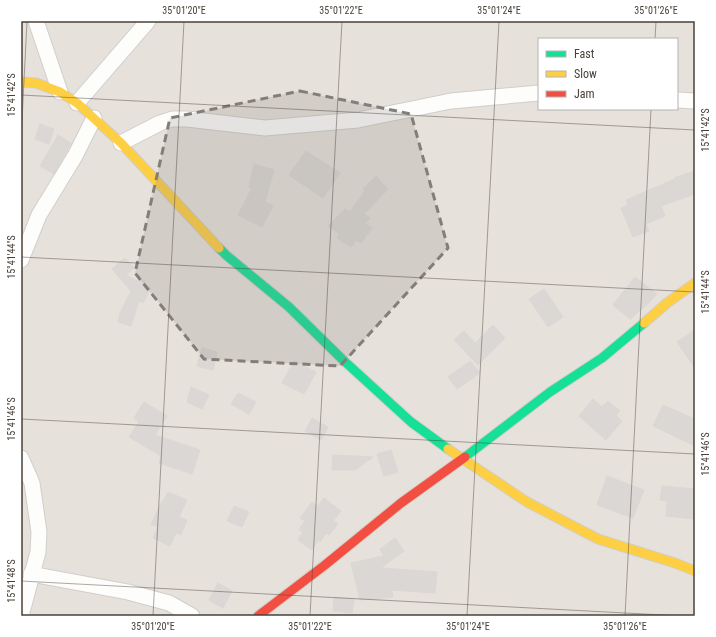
<svg xmlns="http://www.w3.org/2000/svg" width="716" height="637" viewBox="0 0 716 637" font-family="'Roboto Condensed',sans-serif">
  <rect width="100%" height="100%" fill="#f3f0ed"/>
  <!-- residential -->
  <path fill="#e7e1db" fill-rule="evenodd" d="M21,21H695V616H21ZM539,39H677V109H539Z"/>
  <!-- building -->
  <g fill="#dbd7d4" stroke="#dbd7d3">
    <polygon points="40,124 54,129 49,144 35,139"/>
    <polygon points="58,135 71,143 54,174 40,166"/>
    <polygon points="306,151 340,173 323,198 289,175"/>
    <polygon points="254,164 274,170 265,202 273,206 262,227 238,215 252,188 249,187"/>
    <polygon points="695,171 695,194 661,206 665,216 646,224 649,231 633,237 621,208 628,205 626,200 675,179 674,178"/>
    <polygon points="376,176 388,189 364,214 370,218 365,224 372,228 361,243 356,240 351,247 337,238 340,234 328,226 345,209 350,212 365,191 363,189"/>
    <polygon points="125,258 134,268 126,275 137,281 138,279 145,281 144,284 151,288 143,303 139,301 131,326 118,322 120,313 131,291 112,269"/>
    <polygon points="635,277 657,294 652,300 630,319 613,305"/>
    <polygon points="544,289 563,317 548,327 529,299"/>
    <polygon points="493,325 505,338 478,365 454,340 464,331 475,343"/>
    <polygon points="695,330 695,368 677,342"/>
    <polygon points="202,348 217,352 213,370 197,366"/>
    <polygon points="294,361 316,372 304,394 282,383"/>
    <polygon points="470,361 480,373 457,389 448,377"/>
    <polygon points="191,387 209,395 202,409 187,402"/>
    <polygon points="238,393 256,402 249,414 231,404"/>
    <polygon points="593,399 602,407 608,401 620,411 616,415 622,421 606,440 579,416"/>
    <polygon points="144,402 167,416 155,435 200,450 192,474 159,463 161,456 129,437 139,422 134,418"/>
    <polygon points="663,405 695,419 695,446 653,426"/>
    <polygon points="312,418 328,427 321,440 305,431"/>
    <polygon points="391,450 398,472 384,476 377,454"/>
    <polygon points="333,455 373,457 355,470 332,470"/>
    <polygon points="607,476 644,490 633,518 597,505"/>
    <polygon points="662,486 695,489 695,519 666,516 667,501 660,500"/>
    <polygon points="168,492 187,500 179,517 187,520 181,535 176,533 170,546 153,538 158,527 151,524 161,503 162,503"/>
    <polygon points="324,498 341,511 333,521 338,524 329,535 326,533 320,542 318,540 312,550 298,540 303,532 299,530 305,521 300,518 312,502 318,506"/>
    <polygon points="234,506 249,512 242,527 227,521"/>
    <polygon points="395,538 404,551 381,568 437,572 435,593 392,590 393,597 360,600 351,563 384,556 380,549"/>
    <polygon points="218,583 232,591 223,608 209,600"/>
    <polygon points="334,597 354,599 352,613 333,611"/>
  </g>
  <g fill="none" stroke-linecap="round" stroke-linejoin="round">
    <!-- street casing -->
    <g stroke="#d1cecb" stroke-width="17">
      <g id="street">
        <polyline points="36,21 60,92"/>
        <polyline points="677,100 695,101"/>
        <polyline points="77,103 148,21"/>
        <polyline points="121,143 160,123 172,119 187,119 265,128 358,120 451,101 539,93"/>
        <polyline points="21,260 39,215 75,156 94,118"/>
        <polyline points="21,458 32,483 39,532 38,552 21,616"/>
        <polyline points="31,574 128,592 169,603 192,616"/>
      </g>
    </g>
    <!-- fast casing -->
    <g stroke="#d3cec6" stroke-width="11">
      <g id="fast">
        <polyline points="219,248 226,255 289,307 342,359 411,422 448,449"/>
        <polyline points="465,457 550,392 602,358 644,323"/>
      </g>
    </g>
    <!-- slow casing -->
    <g stroke="#d3cec6" stroke-width="11">
      <g id="slow">
        <polyline points="21,82 36,83 60,92 77,103 121,143 219,248"/>
        <polyline points="644,323 667,303 695,283"/>
        <polyline points="448,449 527,502 598,539 675,563 695,571"/>
      </g>
    </g>
    <!-- jam casing -->
    <g stroke="#d3cec6" stroke-width="11">
      <polyline id="jam" points="258,616 325,565 401,503 465,457"/>
    </g>
    <!-- street -->
    <use href="#street" stroke="#fdfdfc" stroke-width="15"/>
    <!-- fast -->
    <use href="#fast" stroke="#16e098" stroke-width="9"/>
    <!-- slow -->
    <use href="#slow" stroke="#ffcf43" stroke-width="9"/>
    <!-- jam -->
    <use href="#jam" stroke="#f24e42" stroke-width="9"/>
  </g>
  <!-- marked area -->
  <path fill="#847e78" fill-opacity="0.2" stroke="#847e78" stroke-width="3" stroke-dasharray="8 5" stroke-linejoin="round" d="M300,91L411,114L448,248L340,366L204,359L135,273L170,118Z"/>
  <!-- ticks -->
  <path fill="none" stroke="#494139" stroke-width="1" stroke-opacity="0.45" d="M655,39L656,21M21,95L695,130M21,140L27,21M21,257L695,292M21,419L695,454M21,581L682,616M153,616L184,21M310,616L342,21M467,616L499,21M625,616L651,109"/>
  <!-- border -->
  <rect width="716" height="637" fill="none" stroke="#ffffff" stroke-width="44"/>
  <!-- legend -->
  <rect x="538" y="38" width="140" height="72" fill="#ffffff" stroke="#b6b3b0"/>
  <rect x="546" y="51" width="20" height="6" fill="#16e098" stroke="#b6b3b0"/>
  <text x="574" y="58" font-size="12" fill="#494139">Fast</text>
  <rect x="546" y="71" width="20" height="6" fill="#ffcf43" stroke="#b6b3b0"/>
  <text x="574" y="78" font-size="12" fill="#494139">Slow</text>
  <rect x="546" y="91" width="20" height="6" fill="#f24e42" stroke="#b6b3b0"/>
  <text x="574" y="98" font-size="12" fill="#494139">Jam</text>
  <rect x="22" y="22" width="672" height="593" fill="none" stroke="#494139" stroke-width="1.5"/>
  <g font-size="10" text-anchor="middle" fill="#494139">
    <text x="184" y="14">35°01'20"E</text>
    <text x="341" y="14">35°01'22"E</text>
    <text x="499" y="14">35°01'24"E</text>
    <text x="656" y="14">35°01'26"E</text>
    <text transform="translate(11 95) rotate(-90)" y="4">15°41'42"S</text>
    <text transform="translate(705 130) rotate(-90)" y="4">15°41'42"S</text>
    <text transform="translate(11 257) rotate(-90)" y="4">15°41'44"S</text>
    <text transform="translate(705 292) rotate(-90)" y="4">15°41'44"S</text>
    <text transform="translate(11 419) rotate(-90)" y="4">15°41'46"S</text>
    <text transform="translate(705 454) rotate(-90)" y="4">15°41'46"S</text>
    <text transform="translate(11 581) rotate(-90)" y="4">15°41'48"S</text>
    <text x="153" y="630">35°01'20"E</text>
    <text x="310" y="630">35°01'22"E</text>
    <text x="468" y="630">35°01'24"E</text>
    <text x="625" y="630">35°01'26"E</text>
  </g>
</svg>
